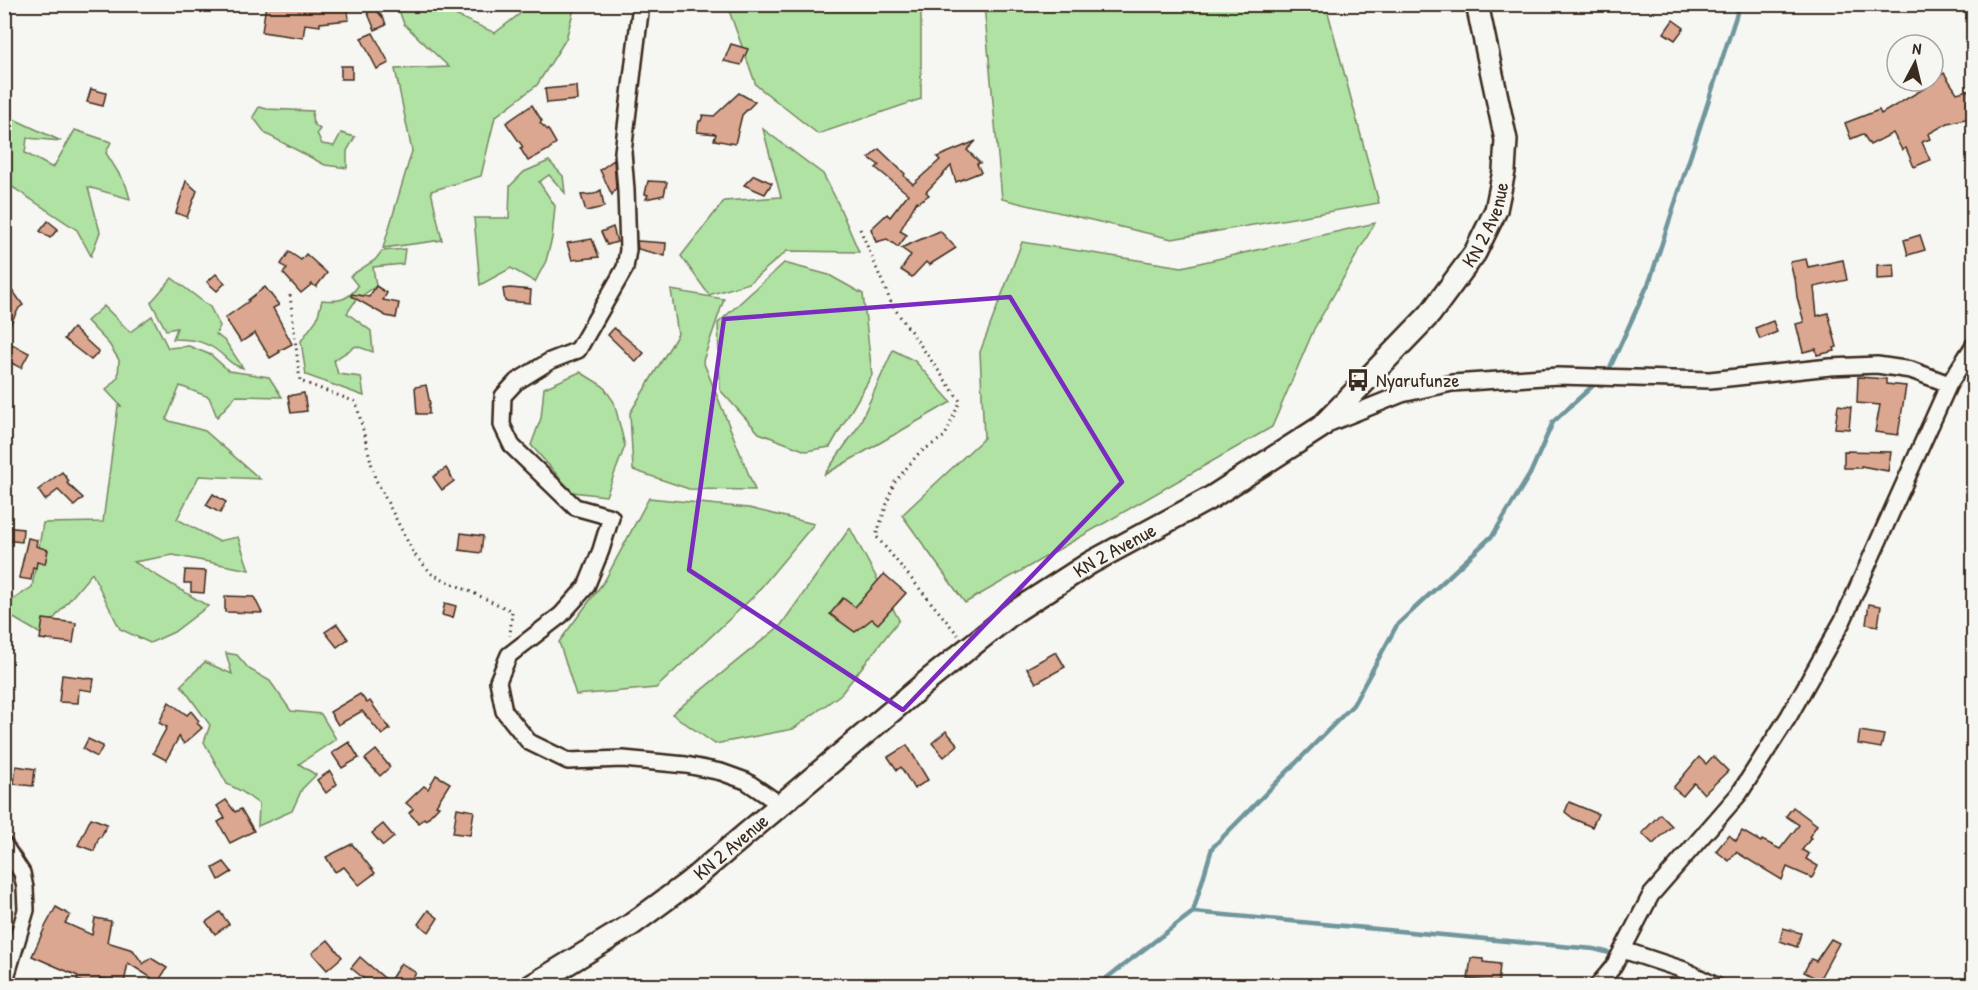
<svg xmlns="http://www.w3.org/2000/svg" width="1978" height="990" viewBox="0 0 1978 990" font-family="'Patrick Hand',sans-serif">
  <rect width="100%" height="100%" fill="#f6f6f2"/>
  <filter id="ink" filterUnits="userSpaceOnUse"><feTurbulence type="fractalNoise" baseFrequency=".0167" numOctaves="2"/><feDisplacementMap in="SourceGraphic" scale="12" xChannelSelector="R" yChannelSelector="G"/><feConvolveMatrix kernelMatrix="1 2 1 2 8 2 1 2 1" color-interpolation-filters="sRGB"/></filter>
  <g filter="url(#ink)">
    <!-- green -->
    <g fill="#afe2a3" stroke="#758660" stroke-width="1.5">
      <polygon points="397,5 433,5 495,33 526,9 575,5 566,39 537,85 495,117 481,176 431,191 442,240 383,248 412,151 395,69 449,67 404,24"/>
      <polygon points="727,5 921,5 921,99 818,134 756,85"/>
      <polygon points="984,5 1326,5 1379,203 1172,239 1002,199"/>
      <path d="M259,107L267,109L313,111C311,120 312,124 320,129L317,133L322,144L334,146L341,133L355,137L347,151V168L325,165L266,134L253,117Z"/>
      <polygon points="5,115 61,141 27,138 25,153 53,168 75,130 111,142 106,153 126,185 130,199 88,187 100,232 91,256 77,230 5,182"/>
      <polygon points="763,129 823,174 836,199 859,252 787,251 749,283 709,295 681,256 724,201 781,197"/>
      <polygon points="549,161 563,176 565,193 549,175 539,182 555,206 552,238 546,261 535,282 511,268 480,285 474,218 509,218 510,186 524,172"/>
      <polygon points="1375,223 1314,329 1272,427 965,603 902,515 984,438 980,352 1022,242 1182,267"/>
      <path d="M405,249L403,264L373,267L376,286L356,300L347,313L371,331L373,352L356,346L334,360L338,374L361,377L364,396L306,375L301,341L317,319L322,300C339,302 348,300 358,286L350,276L375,260L382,251Z"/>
      <polygon points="784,263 829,275 863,294 872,375 830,447 806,451 759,433 720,390 718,323"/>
      <path d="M172,278L210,307L220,326L216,334L226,342L243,368C228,364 227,357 215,349C201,340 189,339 173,339L177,328L166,330L151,302Z"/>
      <polygon points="671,290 724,299 703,361 755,490 689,489 633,470 630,413 678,334"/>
      <polygon points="104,306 130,332 152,316 168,348 189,346 211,355 229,371 269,377 282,397 236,396 217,417 209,397 180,386 166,420 205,431 260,479 199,476 177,519 218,541 238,537 249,570 173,555 134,562 208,606 174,632 150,643 120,629 92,573 41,634 5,613 5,605 32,587 43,523 103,522 118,406 121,406 106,390 118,377 119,360 109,344 87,321"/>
      <polygon points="893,350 915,361 951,402 824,475 858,427"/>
      <polygon points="580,372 603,386 614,402 625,446 606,496 572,492 531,445 541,418 544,388"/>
      <polygon points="649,498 749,508 814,524 753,597 656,688 576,695 559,642 605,580"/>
      <polygon points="850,528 899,620 841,694 793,729 715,744 672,714 781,625"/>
      <polygon points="226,653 237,655 249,669 270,681 291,711 321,714 336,739 299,764 316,775 302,789 292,811 258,826 259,804 241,791 227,784 204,742 210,725 181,685 205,662 232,674"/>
    </g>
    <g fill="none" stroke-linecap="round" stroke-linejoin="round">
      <!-- stream -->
      <g stroke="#6f969c" stroke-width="4.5">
        <polyline points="1607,374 1650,280 1740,4"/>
        <polyline points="1193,912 1212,848 1353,705 1397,625 1493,535 1530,474 1553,422 1598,381"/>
        <polyline points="1718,982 1730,986"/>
        <polyline points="1096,986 1193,912 1594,949 1618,955"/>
      </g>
    </g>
    <!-- building -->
    <g fill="#dba790" stroke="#3b2a1e" stroke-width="1.5">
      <polygon points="266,4 347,4 349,20 320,23 320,26 305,24 303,38 262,32"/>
      <polygon points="364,4 371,4 384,19 386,25 375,30"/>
      <polygon points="1673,20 1684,28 1675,40 1664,33"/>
      <polygon points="373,33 389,63 377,69 361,38"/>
      <polygon points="731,44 748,49 741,65 724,61"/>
      <rect x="341" y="66" width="11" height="13"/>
      <polygon points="1944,73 1957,93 1968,90 1974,106 1974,117 1948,123 1928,134 1930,139 1922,142 1930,160 1914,167 1906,148 1902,150 1893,133 1870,145 1863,134 1851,139 1845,123 1879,110 1881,114 1935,82 1933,80"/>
      <polygon points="576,86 577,100 547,103 545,89"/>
      <polygon points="91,89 106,93 103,106 87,102"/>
      <polygon points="739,93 755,102 742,115 735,144 714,140 716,134 697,132 699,121 701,121 703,115 714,116"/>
      <polygon points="532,105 542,121 540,123 549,131 556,143 548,150 528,161 520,148 523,147 506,123"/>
      <polygon points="976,141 967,150 980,163 977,164 981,172 956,182 951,166 926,192 929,195 919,202 917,201 900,231 907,235 898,247 887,239 876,242 871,229 887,214 890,217 908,194 876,168 879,165 869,158 879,149 905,174 904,176 913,184 940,160 937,157"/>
      <polygon points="614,160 616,188 612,195 600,170"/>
      <polygon points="754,175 772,183 765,194 744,185"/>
      <polygon points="186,181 197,191 187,217 176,213"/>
      <polygon points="648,181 667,182 664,195 646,199 648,195 645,194"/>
      <polygon points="601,190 604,207 586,211 581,195 594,194"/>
      <polygon points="48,221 58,229 50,238 40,231"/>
      <polygon points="613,227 617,242 607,245 601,232"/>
      <polygon points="940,231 956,248 929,265 926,262 912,277 901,270 911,255 901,248"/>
      <polygon points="1920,235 1925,250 1908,255 1904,240"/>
      <polygon points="592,239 599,257 572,260 567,243"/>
      <polygon points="637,241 666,243 665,256 638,249"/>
      <polygon points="289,252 301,260 306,254 327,273 316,287 312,284 301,293 283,273 287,269 281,264"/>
      <polygon points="1806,259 1808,267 1843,260 1847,280 1814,287 1817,316 1828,313 1837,347 1834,348 1835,351 1817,355 1816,349 1803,352 1796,324 1804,322 1797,297 1795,278 1794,279 1790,262"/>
      <polygon points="1894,264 1895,278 1877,279 1877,265"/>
      <polygon points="216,274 225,283 217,291 207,282"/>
      <polygon points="376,286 387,293 383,300 399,303 396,318 386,316 351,296 352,294 369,297"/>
      <polygon points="265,287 279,305 273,308 292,344 279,351 280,352 270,358 255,333 241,342 225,318 249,301 248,300"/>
      <polygon points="510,288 531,290 530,303 505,301 503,289"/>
      <polygon points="13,291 23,305 19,308 4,336 4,297"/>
      <polygon points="1773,321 1777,332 1760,339 1755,328"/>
      <polygon points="73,328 99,352 91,360 64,339"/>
      <polygon points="614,328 644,353 636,362 608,335"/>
      <polygon points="4,340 29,353 21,368 4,359"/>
      <polygon points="1858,377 1886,379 1886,384 1906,386 1898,435 1875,432 1880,405 1857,403"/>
      <polygon points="426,385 430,404 429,404 429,414 417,414 415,387"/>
      <polygon points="304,393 307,411 291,413 288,396"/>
      <polygon points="1838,405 1851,407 1849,429 1835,428"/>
      <polygon points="1844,451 1891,452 1888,471 1861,466 1861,468 1844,468"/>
      <polygon points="446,468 454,481 442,490 433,477"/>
      <polygon points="62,472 69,481 67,483 83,498 74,506 58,490 45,500 38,490"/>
      <polygon points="213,494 226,502 220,513 206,505"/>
      <polygon points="4,527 23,529 22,542 4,540"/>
      <polygon points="461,533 483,536 481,553 459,550"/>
      <polygon points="28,538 37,540 36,546 48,550 45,564 37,562 36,568 33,567 31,580 19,578"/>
      <polygon points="185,570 206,571 204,593 191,592 191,583 184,583"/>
      <polygon points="884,574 906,593 878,624 872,619 855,632 830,614 843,598 855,607"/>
      <polygon points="225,596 254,597 262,613 225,612"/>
      <polygon points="445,603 456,606 453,618 442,615"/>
      <polygon points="1869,604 1881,606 1878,626 1866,624"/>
      <polygon points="43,619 76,623 73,643 40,639"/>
      <polygon points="337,624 348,639 337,647 325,632"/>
      <polygon points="1056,652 1065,667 1036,683 1027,668"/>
      <polygon points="62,675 94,679 92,691 79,689 78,703 59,702"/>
      <polygon points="360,694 367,703 370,701 390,729 382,735 362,711 338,725 330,712"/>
      <polygon points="169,702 187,715 191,711 199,721 197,723 202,728 184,744 179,737 166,760 153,753 167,727 159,723"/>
      <polygon points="946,731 958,745 944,757 932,743"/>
      <polygon points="1860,731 1884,735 1881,748 1858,744"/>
      <polygon points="88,739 103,746 97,757 83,749"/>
      <polygon points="349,742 359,758 342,768 332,753"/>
      <polygon points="907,745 928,780 914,789 901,767 897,770 888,757"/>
      <polygon points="376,750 390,767 380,776 365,759"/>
      <polygon points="1713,756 1728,771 1704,794 1694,783 1683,796 1673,788 1699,757 1706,764"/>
      <polygon points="16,766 35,769 33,786 14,784"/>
      <polygon points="330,771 337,784 326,793 317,780"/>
      <polygon points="436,775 450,783 436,805 439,806 426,820 424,818 419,823 409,813 413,809 406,803 424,786 428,789"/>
      <polygon points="226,800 235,812 241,809 254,831 230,843 218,822 225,818 217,806"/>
      <polygon points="1569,802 1598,814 1592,827 1574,819 1565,812"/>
      <polygon points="1793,807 1817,825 1809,837 1811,838 1802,850 1809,854 1806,859 1818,866 1812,878 1787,867 1782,880 1736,852 1729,861 1716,851 1729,835 1736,841 1742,831 1761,842 1762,840 1780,849 1799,825 1786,816"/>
      <polygon points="457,808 474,811 470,835 453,833"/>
      <polygon points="1660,814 1672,826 1653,844 1642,833"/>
      <polygon points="91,818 107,824 101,837 99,837 94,851 78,845"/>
      <polygon points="383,824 394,837 383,846 372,833"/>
      <polygon points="352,844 375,873 359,885 344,867 335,872 326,857"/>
      <polygon points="224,862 232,872 219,880 213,868"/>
      <polygon points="56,907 70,915 65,923 92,935 95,918 111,921 107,942 133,950 143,964 151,958 167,968 158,982 128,963 124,983 100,978 96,986 91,986 77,980 78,976 32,956 46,925"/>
      <polygon points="428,910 438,918 429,932 418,924"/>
      <polygon points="220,912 229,924 215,934 206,922"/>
      <polygon points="1783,928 1801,933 1797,947 1780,941"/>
      <polygon points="1831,939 1839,943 1819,980 1804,972 1811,959 1816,961"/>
      <polygon points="328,940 342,957 327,970 312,953"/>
      <polygon points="360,957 389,982 401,963 416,973 408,986 373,986 351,968"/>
      <polygon points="1471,958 1483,959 1483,962 1500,964 1498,986 1482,986 1483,981 1468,979"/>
    </g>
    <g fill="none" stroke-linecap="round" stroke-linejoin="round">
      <!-- street casing -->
      <g stroke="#3b2a1e" stroke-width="20">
        <g id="street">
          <polyline points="641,4 623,152 626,190 628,250 625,268 578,350 550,361 516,382 503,396 502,425 512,446 575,507 611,517 601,550 586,587 561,615 509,655 498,681 504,711 529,742 568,761 623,759 686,765 721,772 746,781 781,805"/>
          <polyline points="1327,424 1402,394 1452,383 1558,376 1710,380 1830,367 1877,365 1911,370 1949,384"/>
          <polyline points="4,845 22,873 25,888 26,910 4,984"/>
          <polyline points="1623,950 1684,970 1716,986"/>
          <polyline points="1597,986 1614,966 1651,895 1739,794 1789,716 1843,620 1949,384 1974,345"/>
        </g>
      </g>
      <!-- secondary casing -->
      <g stroke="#3b2a1e" stroke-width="26">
        <g id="secondary">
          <path id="s1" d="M531,986L631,925L688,883L931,678L1014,612L1090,563L1212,497L1321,427L1430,314L1475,253L1496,210L1504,171L1506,140L1477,4"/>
        </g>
      </g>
      <!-- path -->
      <g stroke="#3b2a1e" stroke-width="3" stroke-dasharray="1.5 4.5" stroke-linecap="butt">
        <polyline points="860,229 892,305 960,401 945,436 919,453 894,483 876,536 958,635"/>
        <polyline points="290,295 300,381 356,402 375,478 414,554 432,574 512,611 510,636"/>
      </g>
      <!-- street -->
      <use href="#street" stroke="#f6f6f2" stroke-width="15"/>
      <!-- secondary -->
      <use href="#secondary" stroke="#f6f6f2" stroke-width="21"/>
    </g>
  </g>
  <!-- marked area -->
  <path fill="none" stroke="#7b2cbf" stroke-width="4.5" stroke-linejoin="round" d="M1010,297L1122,482L903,710L689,570L724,319Z"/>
  <!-- icons -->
  <defs>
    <g id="bus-bare" transform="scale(1.8)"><path d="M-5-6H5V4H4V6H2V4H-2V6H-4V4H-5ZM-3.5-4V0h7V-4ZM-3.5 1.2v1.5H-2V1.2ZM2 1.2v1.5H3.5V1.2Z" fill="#3b2a1e" stroke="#f6f6f2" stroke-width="2.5" paint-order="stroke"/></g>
  </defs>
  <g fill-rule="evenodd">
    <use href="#bus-bare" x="1358" y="380"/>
  </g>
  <g text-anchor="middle" stroke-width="5" stroke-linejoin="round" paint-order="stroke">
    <!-- street labels -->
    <g font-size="20" fill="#3b2a1e" stroke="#f6f6f2">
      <text dy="7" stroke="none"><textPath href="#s1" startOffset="1234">KN 2 Avenue</textPath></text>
      <text dy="7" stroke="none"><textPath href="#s1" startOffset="730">KN 2 Avenue</textPath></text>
      <text dy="7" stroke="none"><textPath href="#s1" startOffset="244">KN 2 Avenue</textPath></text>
    </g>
    <!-- poi labels -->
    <g font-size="20" fill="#3b2a1e" stroke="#f6f6f2" text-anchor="start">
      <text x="1376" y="387">Nyarufunze</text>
    </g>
  </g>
  <!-- margin -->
  <rect width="1978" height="990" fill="none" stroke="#f6f6f2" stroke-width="24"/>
  <rect x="12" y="12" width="1954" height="966" fill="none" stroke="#3b2a1e" stroke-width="2" filter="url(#ink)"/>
  <!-- north arrow -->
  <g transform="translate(1915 63) rotate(7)"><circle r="28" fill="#f6f6f2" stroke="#aba49d" stroke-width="1.5"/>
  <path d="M0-4.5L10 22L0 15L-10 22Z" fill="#3b2a1e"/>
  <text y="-9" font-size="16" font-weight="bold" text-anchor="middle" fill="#3b2a1e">N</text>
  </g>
</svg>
